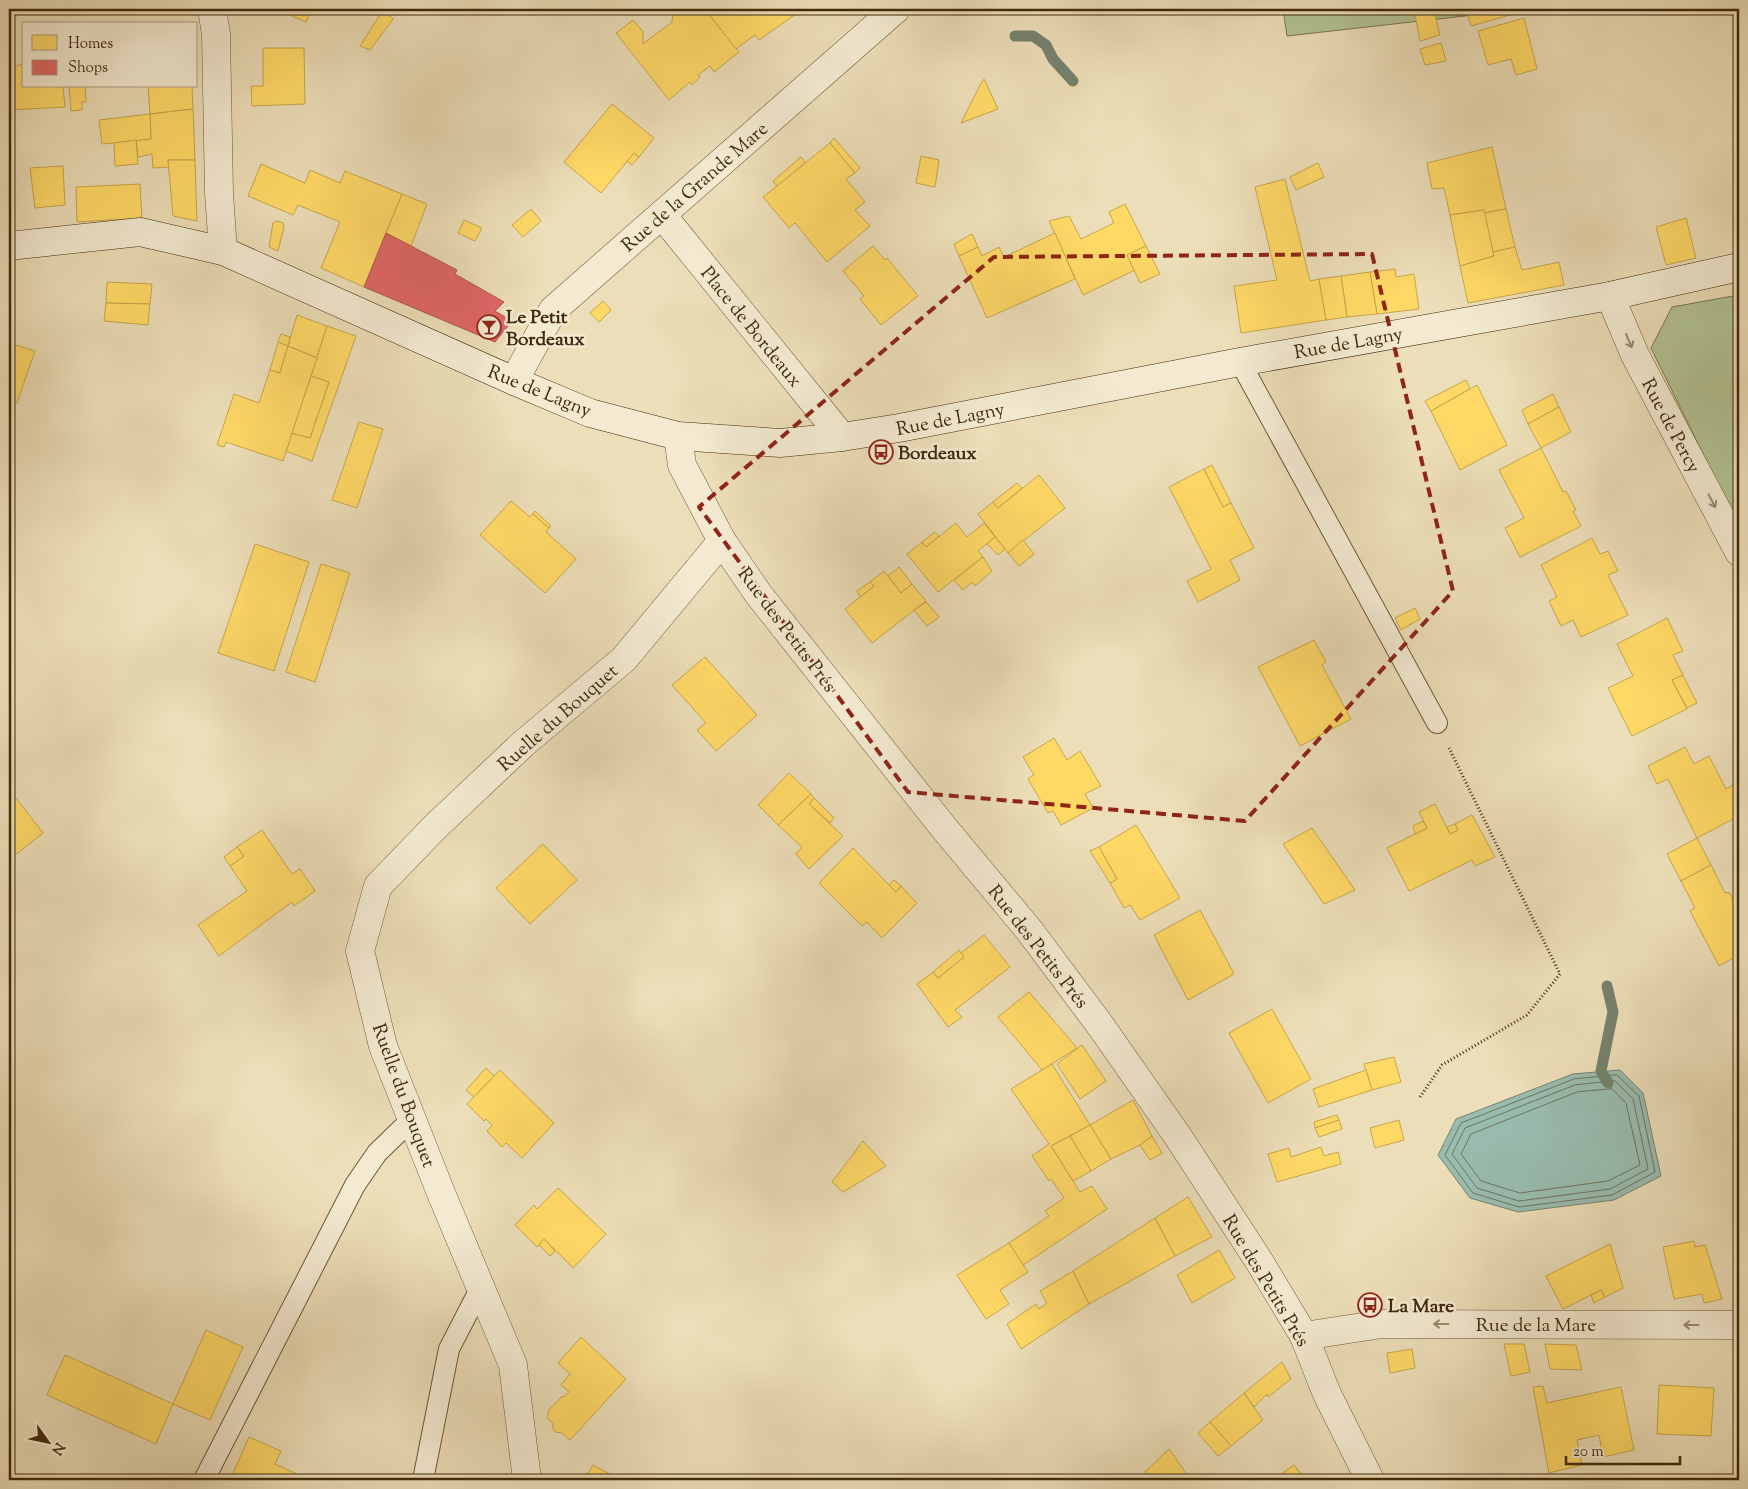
<svg xmlns="http://www.w3.org/2000/svg" width="1748" height="1489" viewBox="0 0 1748 1489" font-family="'Sorts Mill Goudy',serif">
  <rect width="100%" height="100%" fill="#ecdeb8"/>
  <filter id="stains"><feTurbulence type="fractalNoise" baseFrequency=".004" numOctaves="4"/><feColorMatrix values="0 0 0 0 .2 0 0 0 0 .09 0 0 0 0 .02 0 0 0 .5 -.17"/></filter>
  <radialGradient id="worn" r=".72"><stop offset=".6" stop-color="#630" stop-opacity="0"/><stop offset="1" stop-color="#630" stop-opacity=".3"/></radialGradient>
  <!-- green -->
  <g fill="#b2c293" stroke="#7a764f">
    <polygon points="1283,9 1519,9 1518,10 1287,36"/>
    <polygon points="1739,295 1739,527 1651,348 1672,307"/>
  </g>
  <!-- water -->
  <polygon fill="#99bcaf" stroke="#76826d" points="1620,1070 1643,1093 1661,1176 1614,1200 1518,1212 1470,1198 1438,1155 1456,1119 1573,1074"/>
  <!-- homes -->
  <g fill="#ffd966" stroke="#c6a54b">
    <polygon points="275,9 312,9 306,22"/>
    <polygon points="676,9 705,9 739,52 714,72 710,66 698,75 700,77 692,85 690,82 669,100 616,33 633,20 643,32 643,44 672,22 673,11"/>
    <polygon points="715,9 803,9 759,40 755,35 736,49 708,13"/>
    <polygon points="1483,9 1516,9 1517,13 1471,26 1467,13"/>
    <polygon points="383,10 393,19 370,50 360,46"/>
    <polygon points="1434,10 1440,35 1420,41 1415,14"/>
    <polygon points="1524,18 1537,69 1516,75 1511,59 1488,65 1478,31"/>
    <polygon points="1441,43 1446,61 1425,65 1420,49"/>
    <polygon points="263,48 304,48 305,104 252,106 251,86 263,86"/>
    <polygon points="24,64 24,86 63,86 65,107 9,110 9,67"/>
    <polygon points="984,79 998,109 961,123 979,87"/>
    <polygon points="69,86 85,86 86,102 82,102 82,110 71,111"/>
    <polygon points="148,86 192,86 193,109 150,114"/>
    <polygon points="612,104 654,138 639,157 634,153 601,193 564,162"/>
    <polygon points="193,109 195,160 168,160 169,167 153,168 152,154 138,157 136,140 151,139 150,114"/>
    <polygon points="150,114 151,139 102,144 99,120"/>
    <polygon points="834,138 860,168 855,173 830,143"/>
    <polygon points="136,140 138,164 115,166 114,143"/>
    <polygon points="830,143 855,173 846,179 865,202 855,210 870,226 827,262 795,223 789,228 763,197"/>
    <polygon points="1492,147 1506,209 1484,213 1484,210 1450,215 1444,188 1432,189 1427,163"/>
    <polygon points="634,153 639,157 632,165 627,161"/>
    <polygon points="921,156 939,160 935,187 916,183"/>
    <polygon points="801,157 805,163 777,186 773,181"/>
    <polygon points="168,160 195,160 197,221 173,216"/>
    <polygon points="1318,163 1324,177 1296,190 1290,177"/>
    <polygon points="261,164 305,183 310,170 340,183 345,171 402,194 364,287 321,268 340,222 298,205 293,215 248,196"/>
    <polygon points="63,166 65,205 35,208 30,168"/>
    <polygon points="1285,179 1310,281 1319,279 1326,320 1241,333 1234,286 1277,280 1255,187"/>
    <polygon points="140,184 142,218 77,222 76,187"/>
    <polygon points="402,194 427,204 411,246 386,233"/>
    <polygon points="1125,204 1146,246 1127,255 1135,270 1083,295 1049,221 1069,216 1081,239 1114,223 1109,212"/>
    <polygon points="531,209 541,221 523,237 512,225"/>
    <polygon points="1506,209 1515,247 1493,252 1484,213"/>
    <polygon points="1484,210 1494,256 1460,266 1450,215"/>
    <polygon points="1686,218 1696,258 1666,265 1656,227"/>
    <polygon points="464,220 482,228 475,241 458,233"/>
    <polygon points="277,221 283,223 284,227 278,251 269,247 273,223"/>
    <polygon points="1055,233 1075,279 987,318 959,256 978,247 982,256 999,247 1004,257"/>
    <polygon points="972,234 978,247 959,256 954,244"/>
    <polygon points="873,246 885,260 887,258 918,296 881,325 860,299 864,296 843,271"/>
    <polygon points="1146,246 1160,274 1140,283 1127,255"/>
    <polygon points="1515,247 1522,270 1559,262 1564,285 1468,303 1460,266 1494,256 1493,252"/>
    <polygon points="1395,269 1396,277 1414,274 1419,309 1377,314 1370,272"/>
    <polygon points="1370,272 1377,314 1347,317 1341,276"/>
    <polygon points="1341,276 1347,317 1326,320 1319,279"/>
    <polygon points="107,282 152,284 150,304 106,303"/>
    <polygon points="603,301 611,310 599,322 590,313"/>
    <polygon points="106,303 150,304 148,325 104,321"/>
    <polygon points="297,315 327,326 317,358 288,346"/>
    <polygon points="327,326 356,336 312,461 286,451 292,433 310,438 329,382 311,376"/>
    <polygon points="281,334 290,337 288,346 278,342"/>
    <polygon points="278,342 288,346 280,373 270,370"/>
    <polygon points="9,343 35,351 17,403 9,400"/>
    <polygon points="288,346 317,358 283,461 226,442 224,447 217,445 234,394 259,403 270,370 280,373"/>
    <polygon points="311,376 329,382 310,438 292,433"/>
    <polygon points="1466,380 1470,389 1431,411 1425,401"/>
    <polygon points="1477,385 1507,445 1460,470 1431,411"/>
    <polygon points="1553,394 1559,407 1528,424 1522,410"/>
    <polygon points="1559,407 1571,432 1541,448 1528,424"/>
    <polygon points="359,422 383,429 357,508 332,500"/>
    <polygon points="1541,448 1563,492 1566,491 1576,510 1573,511 1581,526 1520,557 1505,528 1524,518 1499,470"/>
    <polygon points="1212,465 1231,503 1223,507 1204,469"/>
    <polygon points="1204,469 1223,507 1231,503 1254,548 1230,560 1240,580 1198,602 1187,581 1211,569 1169,487"/>
    <polygon points="1039,475 1065,508 1008,553 978,514 993,502 998,508"/>
    <polygon points="1017,483 1022,488 998,508 993,502"/>
    <polygon points="511,501 530,517 533,514 549,528 546,532 576,559 545,593 480,535"/>
    <polygon points="535,511 551,526 549,528 533,514"/>
    <polygon points="956,523 967,537 984,523 995,537 978,551 983,557 938,592 907,554 922,542 926,547"/>
    <polygon points="935,532 939,536 926,547 922,542"/>
    <polygon points="995,537 1005,549 998,555 987,544"/>
    <polygon points="1592,538 1600,554 1608,551 1618,571 1608,575 1628,615 1581,637 1573,620 1561,626 1549,601 1557,597 1541,565"/>
    <polygon points="1023,540 1034,554 1019,566 1008,553"/>
    <polygon points="255,544 309,562 274,671 218,653"/>
    <polygon points="983,557 992,571 975,586 972,582 963,590 954,580"/>
    <polygon points="321,564 350,573 315,682 286,672"/>
    <polygon points="899,567 912,584 901,593 888,576"/>
    <polygon points="884,571 901,593 912,584 926,601 872,643 845,609 874,586 870,582"/>
    <polygon points="870,582 874,586 860,597 857,591"/>
    <polygon points="926,602 939,617 927,626 914,610"/>
    <polygon points="1415,608 1420,619 1401,630 1395,618"/>
    <polygon points="1667,618 1683,651 1673,655 1683,675 1672,680 1687,709 1632,736 1608,688 1633,676 1617,644"/>
    <polygon points="1314,640 1326,662 1322,665 1351,719 1300,746 1258,667"/>
    <polygon points="705,657 757,715 716,751 697,730 706,723 672,685"/>
    <polygon points="1683,675 1697,703 1687,708 1672,680"/>
    <polygon points="1054,738 1067,760 1080,751 1101,786 1085,794 1093,808 1061,825 1053,811 1048,813 1028,779 1034,775 1023,757"/>
    <polygon points="1685,747 1694,764 1709,756 1726,789 1739,782 1739,816 1697,838 1668,779 1657,784 1648,766"/>
    <polygon points="789,773 811,794 778,825 758,805"/>
    <polygon points="9,789 43,833 9,860"/>
    <polygon points="811,794 814,798 809,804 843,836 809,869 796,854 802,847 778,825"/>
    <polygon points="814,798 834,818 830,823 809,804"/>
    <polygon points="1435,804 1450,834 1458,830 1455,824 1472,815 1495,857 1475,866 1472,860 1409,891 1387,848 1427,828 1419,812"/>
    <polygon points="1423,821 1427,828 1415,834 1413,826"/>
    <polygon points="1455,824 1458,830 1450,834 1447,827"/>
    <polygon points="1136,825 1180,898 1140,920 1130,905 1124,908 1110,883 1117,879 1099,847"/>
    <polygon points="1312,828 1355,890 1324,904 1283,844"/>
    <polygon points="262,830 292,874 300,869 315,891 294,906 292,902 219,956 198,925 247,891 230,866 244,856 237,847"/>
    <polygon points="1697,838 1711,865 1681,881 1667,854"/>
    <polygon points="543,844 577,880 530,924 496,888"/>
    <polygon points="237,847 244,856 230,866 224,857"/>
    <polygon points="1099,847 1117,879 1110,883 1090,851"/>
    <polygon points="853,848 896,892 901,886 917,903 882,938 867,922 862,926 819,883"/>
    <polygon points="1711,865 1725,893 1729,892 1739,910 1739,955 1719,966 1690,911 1695,908 1681,881"/>
    <polygon points="894,880 901,886 896,892 889,885"/>
    <polygon points="1200,910 1234,974 1188,1000 1154,935"/>
    <polygon points="984,935 1010,967 955,1010 962,1017 948,1027 917,984 933,972 938,978 964,957 961,953"/>
    <polygon points="959,950 964,957 938,978 933,972"/>
    <polygon points="1029,992 1077,1048 1042,1070 998,1017"/>
    <polygon points="1272,1009 1311,1079 1268,1103 1229,1033"/>
    <polygon points="1082,1045 1106,1081 1080,1099 1057,1064"/>
    <polygon points="1394,1057 1401,1082 1372,1090 1364,1064"/>
    <polygon points="1052,1064 1090,1125 1051,1146 1080,1192 1092,1186 1107,1209 1023,1265 1009,1243 1049,1216 1045,1211 1064,1198 1051,1179 1049,1181 1032,1156 1049,1144 1011,1089"/>
    <polygon points="486,1068 494,1076 474,1097 466,1090"/>
    <polygon points="500,1070 554,1123 522,1158 506,1143 502,1147 487,1131 492,1125 486,1119 484,1121 467,1104"/>
    <polygon points="1366,1070 1372,1090 1319,1107 1313,1089"/>
    <polygon points="1133,1100 1152,1136 1140,1145 1111,1159 1090,1125"/>
    <polygon points="1337,1115 1339,1120 1315,1128 1314,1122"/>
    <polygon points="1339,1120 1342,1129 1319,1137 1315,1128"/>
    <polygon points="1399,1120 1404,1140 1375,1148 1370,1128"/>
    <polygon points="1090,1125 1111,1159 1091,1171 1070,1136"/>
    <polygon points="1070,1136 1091,1171 1073,1181 1051,1146"/>
    <polygon points="1152,1136 1162,1153 1150,1160 1140,1145"/>
    <polygon points="863,1141 886,1166 843,1192 832,1182"/>
    <polygon points="1321,1147 1324,1156 1338,1152 1341,1164 1277,1182 1268,1154 1289,1148 1291,1157"/>
    <polygon points="558,1188 606,1234 573,1268 544,1239 537,1247 515,1225 534,1205 537,1209"/>
    <polygon points="1188,1197 1212,1237 1175,1256 1155,1218"/>
    <polygon points="1155,1218 1175,1256 1089,1304 1073,1271"/>
    <polygon points="544,1239 555,1251 550,1256 539,1245"/>
    <polygon points="1694,1241 1695,1247 1705,1245 1722,1299 1704,1303 1702,1294 1674,1299 1663,1247"/>
    <polygon points="1009,1243 1028,1272 1000,1290 1009,1304 986,1319 957,1275"/>
    <polygon points="1610,1244 1623,1288 1605,1297 1601,1290 1563,1309 1546,1276"/>
    <polygon points="1219,1250 1235,1278 1192,1303 1177,1275"/>
    <polygon points="1073,1271 1089,1304 1021,1349 1007,1324 1036,1304 1039,1309 1047,1303 1040,1291"/>
    <polygon points="1601,1290 1605,1297 1594,1303 1591,1295"/>
    <polygon points="206,1330 243,1347 210,1420 173,1404"/>
    <polygon points="581,1337 626,1379 570,1440 562,1433 555,1432 553,1429 553,1424 547,1418 549,1410 561,1397 565,1396 569,1392 561,1385 570,1374 558,1363"/>
    <polygon points="1504,1344 1524,1344 1530,1372 1511,1376"/>
    <polygon points="1545,1344 1576,1345 1582,1370 1550,1369"/>
    <polygon points="1412,1349 1415,1368 1390,1373 1387,1353"/>
    <polygon points="65,1355 173,1404 156,1444 47,1395"/>
    <polygon points="1282,1362 1291,1379 1268,1397 1267,1394 1254,1407 1244,1393"/>
    <polygon points="1659,1385 1714,1388 1711,1436 1657,1434"/>
    <polygon points="1543,1386 1547,1403 1621,1387 1634,1450 1603,1457 1599,1435 1577,1440 1582,1465 1549,1473 1533,1387"/>
    <polygon points="1244,1393 1263,1420 1231,1446 1210,1422"/>
    <polygon points="1210,1422 1231,1446 1218,1456 1198,1433"/>
    <polygon points="249,1437 281,1451 275,1464 310,1480 230,1480"/>
    <polygon points="1169,1449 1190,1479 1191,1480 1151,1480 1145,1472"/>
    <polygon points="593,1465 621,1480 584,1480"/>
    <polygon points="1294,1465 1305,1480 1273,1480"/>
  </g>
  <!-- shops -->
  <polygon fill="#e06666" stroke="#b0544b" points="386,233 457,270 455,274 504,302 495,311 512,321 495,342 364,287"/>
  <g fill="none" stroke-linecap="round" stroke-linejoin="round">
    <!-- shore -->
    <g stroke="#6d745d" stroke-width="1">
      <polygon points="1617,1075 1639,1096 1655,1172 1612,1195 1519,1207 1473,1193 1445,1155 1461,1123 1574,1079"/>
      <polygon points="1615,1081 1633,1099 1648,1169 1610,1189 1519,1201 1477,1188 1452,1154 1465,1128 1575,1085"/>
      <polygon points="1612,1089 1626,1103 1640,1165 1608,1181 1520,1193 1481,1181 1461,1154 1471,1134 1577,1092"/>
    </g>
    <!-- stream -->
    <g stroke="#76826d" stroke-width="11">
      <polyline points="1015,36 1033,36 1046,45 1053,59 1073,81"/>
      <polyline points="1607,986 1613,1012 1601,1071 1608,1083"/>
    </g>
    <!-- lane casing -->
    <g stroke="#6c5836" stroke-width="22">
      <g id="lane">
        <polyline points="1240,362 1437,723"/>
        <polyline points="204,1480 355,1185 377,1153 412,1119"/>
        <polyline points="423,1480 449,1349 481,1287"/>
      </g>
    </g>
    <!-- street casing -->
    <g stroke="#6c5836" stroke-width="29">
      <g id="street">
        <polyline points="212,9 216,34 219,193 223,251"/>
        <polyline points="662,215 842,437"/>
        <polyline points="1610,296 1635,355 1739,552"/>
        <polyline points="514,381 553,310 896,9"/>
        <polyline points="678,436 682,465 722,541 759,595 944,828 1029,930 1100,1025 1179,1138 1259,1261 1304,1336 1327,1394 1370,1480"/>
        <polyline points="1304,1336 1382,1324 1739,1325"/>
        <polyline points="527,1480 513,1365 441,1193 383,1046 360,951 378,886 435,827 524,743 624,659 722,541"/>
      </g>
    </g>
    <!-- secondary casing -->
    <g stroke="#412b0b" stroke-width="29">
      <polyline id="secondary" points="9,246 140,232 223,251 514,381 590,413 678,436 780,443 842,437 899,428 1240,362 1610,296 1739,267"/>
    </g>
    <!-- path -->
    <polyline stroke="#412b0b" stroke-width="3" stroke-dasharray="1 2.5" stroke-linecap="butt" points="1420,1097 1442,1065 1527,1015 1560,974 1449,748"/>
    <!-- lane -->
    <use href="#lane" stroke="#f3ead1" stroke-width="20"/>
    <!-- street -->
    <use href="#street" stroke="#f3ead1" stroke-width="28"/>
    <!-- secondary -->
    <use href="#secondary" stroke="#f3ead1" stroke-width="28"/>
  </g>
  <!-- one-way arrows -->
  <defs><path id="oneway-shaft" d="M-6 0H5M1.5-3L5.5 0L1.5 3" fill="none" stroke-width="1.6" stroke-linecap="round" stroke-linejoin="round" transform="scale(1.25)"/></defs>
  <g stroke="#9a8a6e">
    <use href="#oneway-shaft" transform="translate(1629 341) rotate(67)"/>
    <use href="#oneway-shaft" transform="translate(1712 501) rotate(62)"/>
    <use href="#oneway-shaft" transform="translate(1441 1324) rotate(-180)"/>
    <use href="#oneway-shaft" transform="translate(1691 1325) rotate(-180)"/>
  </g>
  <!-- marked area -->
  <path fill="none" stroke="#8f2418" stroke-width="4" stroke-dasharray="10 6" stroke-linejoin="round" d="M1372,254L1453,591L1245,821L908,792L699,507L994,257Z"/>
  <!-- icons -->
  <defs>
    <g id="bar-ring" transform="scale(1.25)"><circle r="9.5" fill="#f3ead1" stroke="#8f2418" stroke-width="1.5"/><path d="M-6-5H6L.8 .8V4.5H3.5V6h-7V4.5H-.8V.8Z" fill="#8f2418"/></g>
    <g id="bus-ring" transform="scale(1.25)"><circle r="9.5" fill="#f3ead1" stroke="#8f2418" stroke-width="1.5"/><path d="M-5-6H5V4H4V6H2V4H-2V6H-4V4H-5ZM-3.5-4V0h7V-4ZM-3.5 1.2v1.5H-2V1.2ZM2 1.2v1.5H3.5V1.2Z" fill="#8f2418"/></g>
  </defs>
  <g fill-rule="evenodd">
    <use href="#bar-ring" x="489" y="327"/>
    <use href="#bus-ring" x="881" y="452"/>
    <use href="#bus-ring" x="1370" y="1305"/>
  </g>
  <g text-anchor="middle" stroke-width="5" stroke-linejoin="round" paint-order="stroke">
    <!-- street labels -->
    <g font-size="19" fill="#412b0b" stroke="#f3ead1">
      <text transform="translate(694 186) rotate(-41)" y="7">Rue de la Grande Mare</text>
      <text transform="translate(752 326) rotate(51)" y="7">Place de Bordeaux</text>
      <text transform="translate(1348 342) rotate(-10)" y="7">Rue de Lagny</text>
      <text transform="translate(540 390) rotate(22)" y="7">Rue de Lagny</text>
      <text transform="translate(950 418) rotate(-11)" y="7">Rue de Lagny</text>
      <text transform="translate(1672 425) rotate(62)" y="7">Rue de Percy</text>
      <text transform="translate(788 629) rotate(53)" y="7">Rue des Petits Prés</text>
      <text transform="translate(557 717) rotate(-41)" y="7">Ruelle du Bouquet</text>
      <text transform="translate(1039 946) rotate(52)" y="7">Rue des Petits Prés</text>
      <text transform="translate(405 1095) rotate(70)" y="7">Ruelle du Bouquet</text>
      <text transform="translate(1267 1280) rotate(59)" y="7">Rue des Petits Prés</text>
      <text x="1536" y="1331">Rue de la Mare</text>
    </g>
    <!-- poi labels -->
    <g font-size="19" font-weight="bold" fill="#412b0b" stroke="#f3ead1" text-anchor="start">
      <text x="506" y="323">Le Petit<tspan x="506" dy="22">Bordeaux</tspan></text>
      <text x="898" y="459">Bordeaux</text>
      <text x="1388" y="1312">La Mare</text>
    </g>
  </g>
  <!-- margin -->
  <rect width="1748" height="1489" fill="none" stroke="#ecdeb8" stroke-width="30"/>
  <rect x="10" y="10" width="1728" height="1469" fill="none" stroke="#412b0b" stroke-width="2.5"/>
  <rect x="15" y="15" width="1718" height="1459" fill="none" stroke="#412b0b"/>
  <!-- legend -->
  <rect x="22" y="22" width="175" height="65" fill="#f3ead1" stroke="#ac9e82"/>
  <rect x="32" y="35" width="25" height="15" fill="#ffd966" stroke="#ac9e82"/>
  <text x="68" y="48" font-size="15" fill="#412b0b">Homes</text>
  <rect x="32" y="60" width="25" height="15" fill="#e06666" stroke="#ac9e82"/>
  <text x="68" y="72" font-size="15" fill="#412b0b">Shops</text>
  <!-- north arrow -->
  <g transform="translate(48 1442) rotate(123)" stroke="#f3ead1" stroke-width="4" paint-order="stroke">
  <path d="M0-4L9 19L0 12L-9 19Z" fill="#412b0b"/>
  <text y="-8" font-size="14" font-weight="bold" text-anchor="middle" fill="#412b0b">N</text>
  </g>
  <!-- scale -->
  <path d="M1566 1456v8h114v-8" fill="none" stroke="#412b0b" stroke-width="2.5"/>
  <text x="1573" y="1456" font-size="15" fill="#412b0b" stroke="#f3ead1" stroke-width="4" paint-order="stroke">20 m</text>
  <rect width="100%" height="100%" filter="url(#stains)"/>
  <rect width="100%" height="100%" fill="url(#worn)"/>
</svg>
